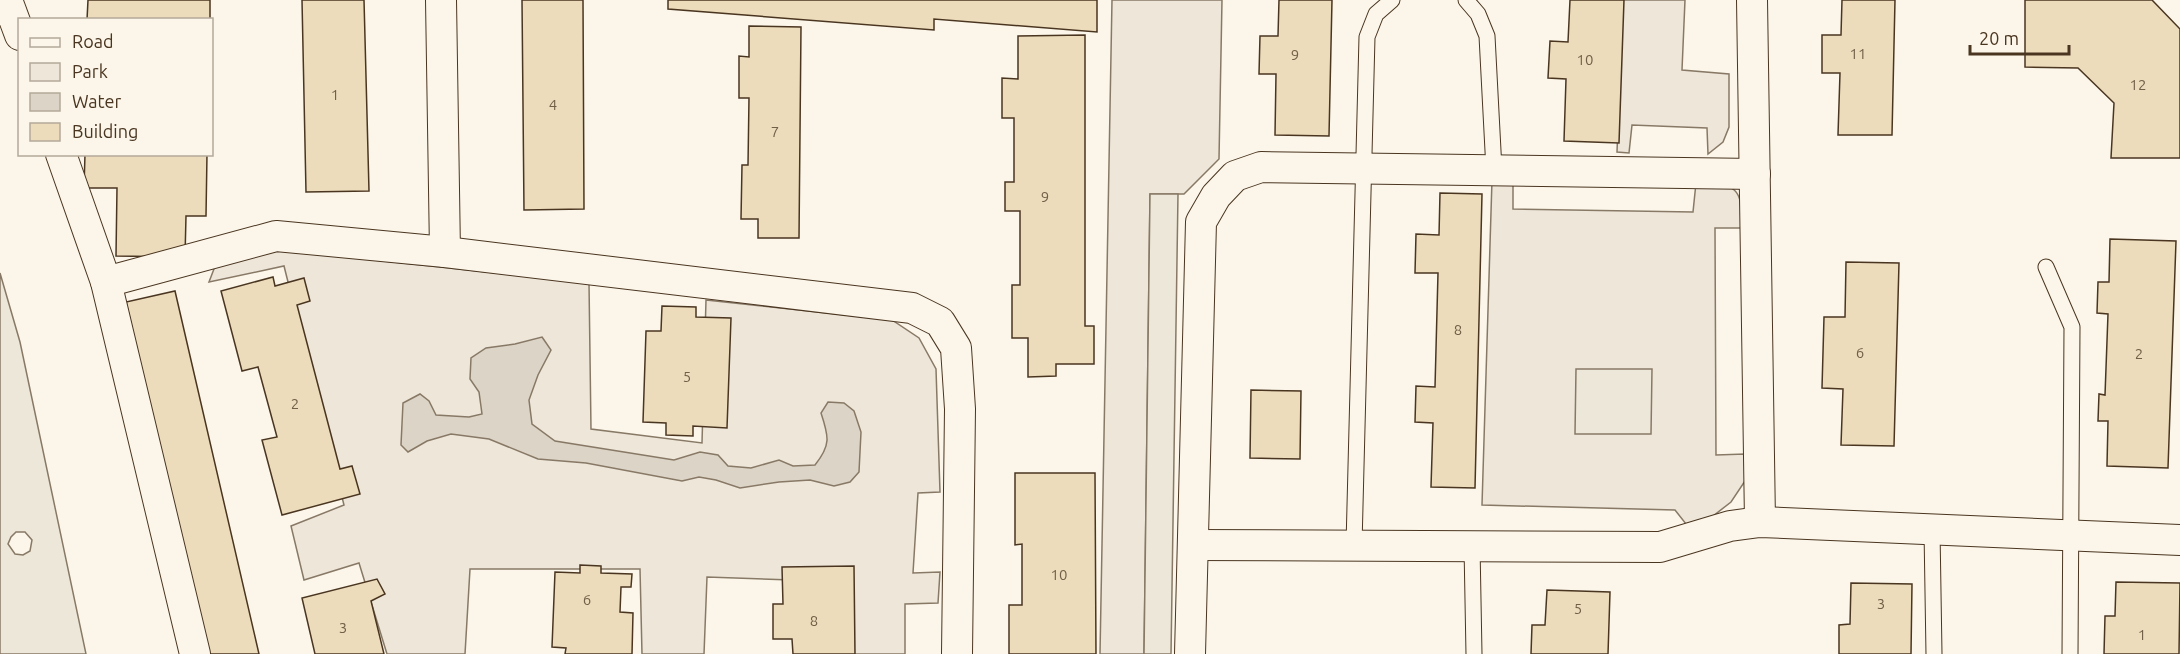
<svg xmlns="http://www.w3.org/2000/svg" width="2180" height="654" viewBox="0 0 2180 654" font-family="Ubuntu,sans-serif">
  <rect width="100%" height="100%" fill="#fbf6e9"/>
  <!-- green -->
  <g fill="#ede6d9" stroke="#887966" stroke-width="1.5">
    <polygon points="1112,0 1222,0 1219,159 1184,194 1150,194 1144,654 1100,654"/>
    <polygon points="1623,0 1685,0 1682,70 1729,74 1729,127 1723,142 1708,154 1707,128 1632,125 1629,153 1617,152"/>
    <path d="M1492,180L1513,181V209L1693,212L1696,183C1737,185 1742,185 1742,228H1715L1716,455L1745,454V481L1731,502L1713,516L1686,524L1675,510L1482,505Z"/>
    <polygon points="262,248 589,283 591,429 702,443 706,300 892,320 919,338 936,369 940,492 918,493 913,573 940,572 938,603 905,604 905,654 846,654 849,582 707,577 704,654 642,654 640,569 470,569 465,654 387,654 359,563 304,580 291,526 344,505 284,266 209,282 217,261"/>
  </g>
  <!-- parking -->
  <g fill="#ede7d9" stroke="#887966" stroke-width="1.5" fill-rule="evenodd">
    <polygon points="1150,194 1178,194 1171,654 1144,654"/>
    <path d="M0,273L20,342L86,654H0ZM16,532H25L32,540L30,551L23,555L15,554L8,544L11,537Z"/>
    <polygon points="1576,369 1652,369 1651,434 1575,434"/>
  </g>
  <!-- water -->
  <path fill="#dcd4c6" stroke="#887966" stroke-width="1.5" d="M542,337L551,350L538,375L529,400L532,424L555,441L674,460L700,452L718,455L728,466L751,468L779,460L793,466L815,465C831,445 829,437 821,413L828,402L844,403L854,411L861,432L859,472L850,482L834,486L810,480L779,482L740,488L716,480L699,477L682,481L586,463L538,459L489,439L451,434L427,441L408,452L401,445L403,403L420,394L429,401L436,415L469,417L482,414L479,392L470,379L471,358L486,348L515,344Z"/>
  <!-- building -->
  <g fill="#ecdcbc" stroke="#4a3520" stroke-width="1.5">
    <polygon points="88,0 210,0 210,20 87,20"/>
    <polygon points="302,0 364,0 369,191 306,192"/>
    <polygon points="522,0 583,0 584,209 524,210"/>
    <polygon points="668,0 1097,0 1097,32 934,19 934,30 668,9"/>
    <polygon points="1279,0 1332,0 1329,136 1275,135 1276,74 1259,74 1260,36 1278,36"/>
    <polygon points="1570,0 1624,0 1619,143 1564,141 1566,79 1548,78 1550,41 1568,42"/>
    <polygon points="1842,0 1895,0 1892,135 1838,135 1840,73 1822,73 1822,35 1841,35"/>
    <polygon points="2025,0 2152,0 2180,29 2180,158 2111,158 2114,103 2078,68 2025,67"/>
    <polygon points="749,26 801,27 799,238 758,238 758,219 741,219 742,165 748,165 749,98 739,98 739,56 749,57"/>
    <polygon points="1085,35 1085,326 1094,326 1094,364 1056,364 1056,376 1028,377 1028,338 1012,338 1012,285 1020,285 1020,211 1005,211 1005,182 1014,182 1014,118 1002,118 1002,78 1018,79 1018,36"/>
    <polygon points="85,154 207,154 206,216 186,216 185,257 116,256 117,188 84,188"/>
    <polygon points="1440,193 1482,194 1475,488 1431,487 1433,423 1415,422 1416,386 1435,387 1438,273 1415,273 1416,234 1439,235"/>
    <polygon points="2110,239 2176,241 2168,468 2107,466 2108,421 2098,421 2099,394 2105,395 2108,314 2097,313 2098,282 2109,282"/>
    <polygon points="1846,262 1899,263 1894,446 1841,445 1843,389 1822,388 1824,317 1845,317"/>
    <polygon points="273,277 275,286 304,278 310,301 297,305 340,469 352,466 360,494 282,515 262,440 277,437 258,367 242,371 221,291"/>
    <polygon points="175,291 259,654 207,654 126,302"/>
    <polygon points="662,306 696,307 696,317 731,318 727,428 693,426 693,436 666,435 666,423 643,422 646,331 661,331"/>
    <polygon points="1251,390 1301,391 1300,459 1250,458"/>
    <polygon points="1015,473 1095,473 1096,654 1009,654 1009,605 1022,605 1022,544 1015,545"/>
    <polygon points="580,565 601,566 601,573 632,574 631,587 621,587 620,612 633,613 632,654 565,654 566,648 552,647 555,572 580,573"/>
    <polygon points="854,566 855,654 793,654 792,639 773,639 773,604 783,604 782,567"/>
    <polygon points="377,579 385,594 371,601 384,654 315,654 302,598"/>
    <polygon points="2116,582 2180,583 2179,654 2104,654 2105,616 2115,616"/>
    <polygon points="1851,583 1912,584 1911,654 1839,654 1839,625 1850,624"/>
    <polygon points="1547,590 1610,592 1608,654 1531,654 1532,625 1545,625"/>
  </g>
  <g fill="none" stroke-linecap="round" stroke-linejoin="round">
    <!-- lane casing -->
    <g stroke="#4a3520" stroke-width="17">
      <g id="lane">
        <polyline points="1466,0 1478,14 1487,36 1494,170"/>
        <polyline points="2046,267 2072,327 2070,654"/>
        <polyline points="1932,530 1934,654"/>
        <polyline points="1354,545 1367,37 1376,14 1392,0"/>
        <polyline points="1472,546 1474,654"/>
      </g>
    </g>
    <!-- street casing -->
    <g stroke="#4a3520" stroke-width="32">
      <g id="street">
        <polyline points="7,0 20,35"/>
        <polyline points="441,0 445,252"/>
        <polyline points="1752,0 1760,522"/>
        <polyline points="61,154 106,282 195,654"/>
        <polyline points="106,282 276,236 445,252 912,308 940,322 956,348 960,409 957,654"/>
        <polyline points="1193,545 1660,547 1730,526 1760,522 2180,540"/>
        <polyline points="1190,654 1201,222 1216,196 1235,176 1261,167 1755,174"/>
      </g>
    </g>
    <!-- lane -->
    <use href="#lane" stroke="#fbf6e9" stroke-width="15"/>
    <!-- street -->
    <use href="#street" stroke="#fbf6e9" stroke-width="30"/>
  </g>
  <g text-anchor="middle" stroke-width="4.5" stroke-linejoin="round" paint-order="stroke">
    <!-- number labels -->
    <g font-size="15" fill="#725f47">
      <text x="1858" y="59">11</text>
      <text x="1295" y="60">9</text>
      <text x="1585" y="65">10</text>
      <text x="2138" y="90">12</text>
      <text x="335" y="100">1</text>
      <text x="553" y="110">4</text>
      <text x="775" y="137">7</text>
      <text x="1045" y="202">9</text>
      <text x="1458" y="335">8</text>
      <text x="1860" y="358">6</text>
      <text x="2139" y="359">2</text>
      <text x="687" y="382">5</text>
      <text x="295" y="409">2</text>
      <text x="1059" y="580">10</text>
      <text x="587" y="605">6</text>
      <text x="1881" y="609">3</text>
      <text x="1578" y="614">5</text>
      <text x="814" y="626">8</text>
      <text x="343" y="633">3</text>
      <text x="2142" y="640">1</text>
    </g>
  </g>
  <!-- legend -->
  <rect x="18" y="18" width="195" height="138" fill="#fbf6e9" stroke="#b4a999" stroke-width="1.5"/>
  <rect x="30" y="38" width="30" height="9" fill="#fbf6e9" stroke="#b4a999" stroke-width="1.5"/>
  <text x="72" y="48" font-size="18" fill="#4a3520">Road</text>
  <rect x="30" y="63" width="30" height="18" fill="#ede6d9" stroke="#b4a999" stroke-width="1.5"/>
  <text x="72" y="78" font-size="18" fill="#4a3520">Park</text>
  <rect x="30" y="93" width="30" height="18" fill="#dcd4c6" stroke="#b4a999" stroke-width="1.5"/>
  <text x="72" y="108" font-size="18" fill="#4a3520">Water</text>
  <rect x="30" y="123" width="30" height="18" fill="#ecdcbc" stroke="#b4a999" stroke-width="1.5"/>
  <text x="72" y="138" font-size="18" fill="#4a3520">Building</text>
  <!-- scale -->
  <path d="M1970 45v9h99v-9" fill="none" stroke="#4a3520" stroke-width="3"/>
  <text x="1979" y="45" font-size="18" fill="#4a3520" stroke="#fbf6e9" stroke-width="4.5" paint-order="stroke">20 m</text>
</svg>
